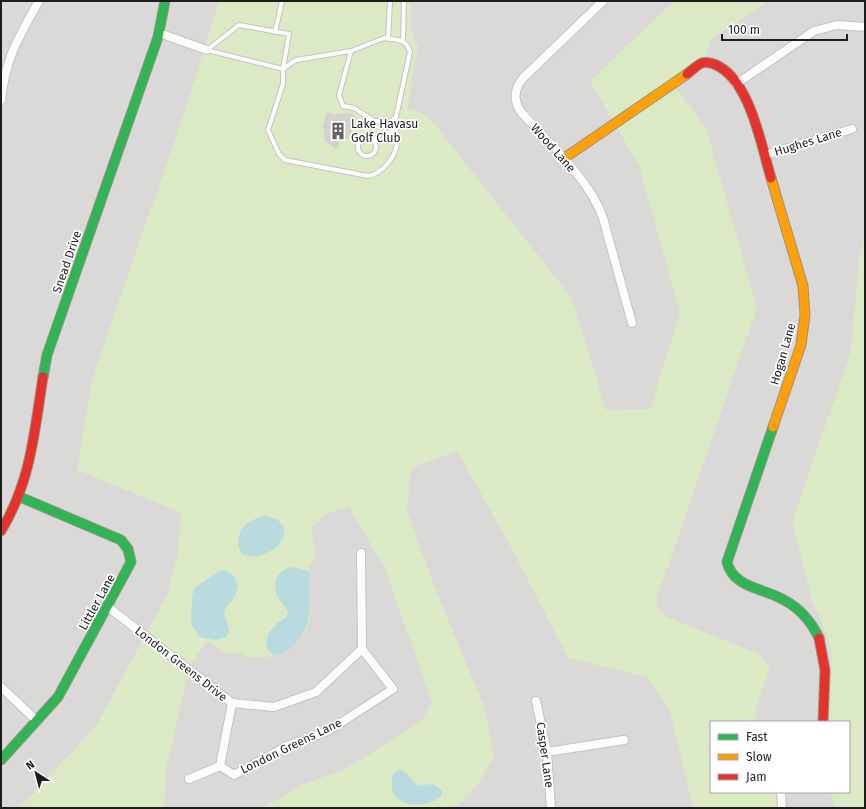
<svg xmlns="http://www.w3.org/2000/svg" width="866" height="809" viewBox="0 0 866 809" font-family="'Fira Sans',sans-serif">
  <rect width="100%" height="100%" fill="#ebe9e6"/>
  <!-- residential -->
  <path fill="#dad9d7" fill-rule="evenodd" d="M1,1H865V808H1ZM711,722H849V792H711Z"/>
  <!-- grass -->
  <g fill="#dbe9c4">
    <path d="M219,1H411C410,19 409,31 418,46L407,111L414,109L428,116L572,298L606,410L650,409L680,313L639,166L590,81L674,1H768L710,40L702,68L676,88L706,128L757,308L656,601L658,609L665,616L761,655L770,668L755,713L757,722H711V792H775L779,808H693L670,712L647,677L568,658L510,545L457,451L411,468L407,511L435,588L485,709L494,757L478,784L458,806L435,808H262L304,784L346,769L421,721L432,703L386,571L349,507L326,514L311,528L316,558L311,563L309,569C309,584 312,600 310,616C305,652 275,660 244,657V654L226,653L207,641L189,668L166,770L164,808H19L96,726L167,595L179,549L178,543L182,513L77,470L92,379L181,122Z"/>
    <polygon points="865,232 865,808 836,808 830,792 849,792 849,722 829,722 832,654 826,633 813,603 792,522 851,351 859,258"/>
  </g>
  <!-- water -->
  <g fill="#b9dbdf">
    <path d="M267,516L278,520L284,527C287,548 259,562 242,554C230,534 248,517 267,516Z"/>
    <path d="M292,567L309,571C310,598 315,629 291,648C286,652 280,655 274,656L267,649C264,633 275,624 287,617L288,612C286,607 282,604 279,599C271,585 276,570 292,567Z"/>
    <polygon points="224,570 233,575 238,585 235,596 225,609 224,614 229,629 228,634 225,638 214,640 200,637 191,624 192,598 194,588 218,572"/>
    <path d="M398,770C408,770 410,779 417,786C427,784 435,782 442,791L441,796C427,809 390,809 392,783C392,777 392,774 398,770Z"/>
  </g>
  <!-- building -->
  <polygon fill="#d4d1ce" points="327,112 333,114 351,113 355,116 356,122 352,126 353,130 347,139 340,140 337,150 325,141 323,126"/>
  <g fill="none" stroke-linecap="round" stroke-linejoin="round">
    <!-- lane casing -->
    <g stroke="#c4c3c2" stroke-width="6">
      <g id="lane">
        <polyline points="275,32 282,1"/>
        <path d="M384,38C395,39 407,39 410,52L396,117L391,121H374L354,108L343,106L339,95L351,51Z"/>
        <polyline points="388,39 390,1"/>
        <polyline points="403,41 404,1"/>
        <path d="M207,50L283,69V84L268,130L279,154L285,160L368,176C382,174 397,156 397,141C397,134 395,126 395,119"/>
        <polyline points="207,50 239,25 289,34 283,69"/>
        <polyline points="283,69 296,60 351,51"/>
        <circle cx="367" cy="147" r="9"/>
        <polyline points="374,140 381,134 396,131"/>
      </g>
    </g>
    <!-- street casing -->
    <g stroke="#c4c3c2" stroke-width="10">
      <g id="street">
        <path d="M603,1L523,78C514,89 513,101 521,112C548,142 590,180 603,218L632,323"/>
        <polyline points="159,33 207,50"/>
        <polyline points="736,84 814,31 837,25 865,27"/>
        <path d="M1,100C6,57 18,38 39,1"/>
        <polyline points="765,155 852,129"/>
        <polyline points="361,553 362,649"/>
        <polyline points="108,607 232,703 274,707 316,692 362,649"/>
        <polyline points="2,688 37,721"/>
        <polyline points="536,701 547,752 551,808"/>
        <polyline points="547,752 624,740"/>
        <polyline points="220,766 234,775 287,746 328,731 393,689 362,649"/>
        <polyline points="220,766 232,703"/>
        <polyline points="189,779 220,766"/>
        <polyline points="781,792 782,808"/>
      </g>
    </g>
    <!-- fast casing -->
    <g stroke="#95957e" stroke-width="11">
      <g id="fast">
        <polyline points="43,377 47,355 158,37 165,1"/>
        <path d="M773,427L727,562C733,588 764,588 784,600C801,609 811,621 819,638"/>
        <polyline points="1,760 58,697 131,562 128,549 121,540 20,497"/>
      </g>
    </g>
    <!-- slow casing -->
    <g stroke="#95957e" stroke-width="11">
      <g id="slow">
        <polyline points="563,159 687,74"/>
        <polyline points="771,178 803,286 805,315 801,345 773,427"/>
      </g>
    </g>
    <!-- jam casing -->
    <g stroke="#95957e" stroke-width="11">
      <g id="jam">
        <path d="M687,74C691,71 697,65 702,63C705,62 711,63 714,64C750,78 761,145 771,178"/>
        <path d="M1,531C31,481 34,434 43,377"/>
        <polyline points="819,638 825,670 823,722"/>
      </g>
    </g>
    <!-- lane -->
    <use href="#lane" stroke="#fcfcfb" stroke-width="4"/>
    <!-- street -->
    <use href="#street" stroke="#fcfcfb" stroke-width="8"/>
    <!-- fast -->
    <use href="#fast" stroke="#30b455" stroke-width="9"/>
    <!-- slow -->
    <use href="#slow" stroke="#ff9f0a" stroke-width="9"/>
    <!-- jam -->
    <use href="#jam" stroke="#e5322d" stroke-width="9"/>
  </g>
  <!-- icons -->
  <defs>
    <g id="building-bare" transform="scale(1.38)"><path d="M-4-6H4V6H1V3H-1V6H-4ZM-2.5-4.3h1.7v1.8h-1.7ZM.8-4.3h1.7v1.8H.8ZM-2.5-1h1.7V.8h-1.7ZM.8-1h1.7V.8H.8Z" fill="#656463" stroke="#fff" stroke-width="2.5" paint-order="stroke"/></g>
  </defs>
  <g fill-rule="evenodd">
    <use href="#building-bare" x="338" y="131"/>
  </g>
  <g text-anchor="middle" stroke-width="3.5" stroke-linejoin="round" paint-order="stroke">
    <!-- poi labels -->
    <g font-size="12" fill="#1d1d1d" stroke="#fff" text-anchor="start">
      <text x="351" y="128">Lake Havasu<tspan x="351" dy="14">Golf Club</tspan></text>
    </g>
    <!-- street labels -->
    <g font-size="12" fill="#1d1d1d" stroke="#fff">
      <text transform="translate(808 142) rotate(-17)" y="4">Hughes Lane</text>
      <text transform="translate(553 148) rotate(48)" y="4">Wood Lane</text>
      <text transform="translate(67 262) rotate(-71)" y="4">Snead Drive</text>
      <text transform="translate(783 354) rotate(-74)" y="4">Hogan Lane</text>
      <text transform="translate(97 602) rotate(-61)" y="4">Littler Lane</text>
      <text transform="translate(181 664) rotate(38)" y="4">London Greens Drive</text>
      <text transform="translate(291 746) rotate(-26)" y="4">London Greens Lane</text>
      <text transform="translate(545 755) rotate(82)" y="4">Casper Lane</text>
    </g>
  </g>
  <!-- border -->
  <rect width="866" height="809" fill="none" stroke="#1d1d1d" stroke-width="4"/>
  <!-- legend -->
  <rect x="710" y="721" width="140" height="72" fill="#ffffff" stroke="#a5a5a5"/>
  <rect x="718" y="734" width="20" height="6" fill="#30b455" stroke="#a5a5a5"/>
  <text x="746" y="741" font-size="12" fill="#1d1d1d">Fast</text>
  <rect x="718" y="754" width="20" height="6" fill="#ff9f0a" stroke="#a5a5a5"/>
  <text x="746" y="761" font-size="12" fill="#1d1d1d">Slow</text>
  <rect x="718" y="774" width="20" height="6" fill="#e5322d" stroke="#a5a5a5"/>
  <text x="746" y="781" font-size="12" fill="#1d1d1d">Jam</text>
  <!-- north arrow -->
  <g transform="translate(36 773) rotate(324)" stroke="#ffffff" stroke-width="3" paint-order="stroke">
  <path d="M0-3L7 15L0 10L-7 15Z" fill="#1d1d1d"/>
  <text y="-6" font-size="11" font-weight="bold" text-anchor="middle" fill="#1d1d1d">N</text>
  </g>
  <!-- scale -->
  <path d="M722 34v6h125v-6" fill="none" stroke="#1d1d1d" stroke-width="2"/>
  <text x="728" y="34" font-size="12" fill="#1d1d1d" stroke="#ffffff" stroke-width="3" paint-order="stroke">100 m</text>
</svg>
